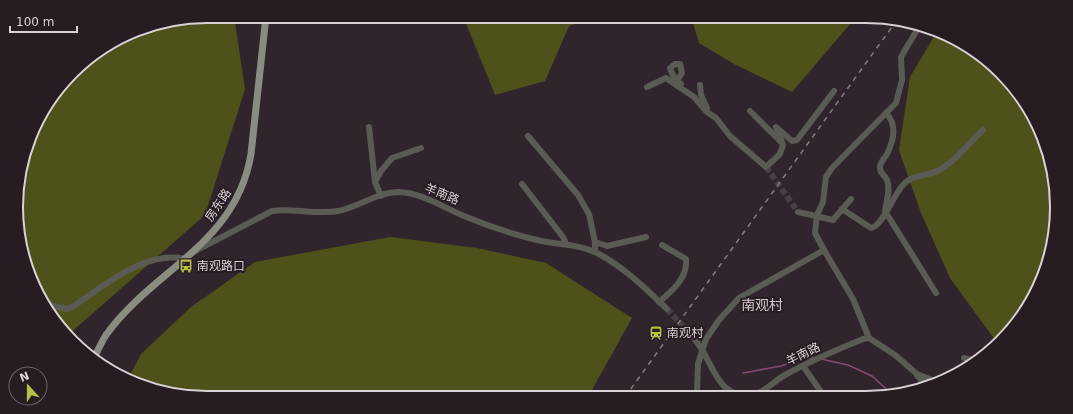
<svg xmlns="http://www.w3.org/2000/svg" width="1073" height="414" viewBox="0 0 1073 414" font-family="'DejaVu Sans','Noto Sans SC',sans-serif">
  <rect width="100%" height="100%" fill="#30252c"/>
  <!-- green -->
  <g fill="#4e521a">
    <polygon points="207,16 234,16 245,89 205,215 68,335 48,313 20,244 18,182 41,112 81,63 145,26"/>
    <polygon points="463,16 597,16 569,26 545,81 495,95"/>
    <polygon points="691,16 857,16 792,92 734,64 699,43"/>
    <polygon points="936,33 982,56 1032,112 1055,182 1050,257 1025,313 998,344 950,278 921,213 899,150 910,77"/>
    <polygon points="390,237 477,248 546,263 632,318 588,397 207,398 157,391 129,377 141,354 191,307 255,262"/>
  </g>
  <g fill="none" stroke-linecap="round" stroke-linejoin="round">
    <!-- stream -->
    <g stroke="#824c71" stroke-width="1.5">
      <polyline points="821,359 848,365 872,376 894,396"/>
      <polyline points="743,373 781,366 798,360 813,358"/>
    </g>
    <!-- minor-tunnel -->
    <g stroke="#493f46" stroke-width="6" stroke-dasharray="6 3" stroke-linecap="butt">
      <polyline points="766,167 798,212"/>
      <polyline points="667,309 696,341"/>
    </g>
    <!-- minor -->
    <g stroke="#5a5b55" stroke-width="6">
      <path d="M920,25L901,57L902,80L896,103L886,113C897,124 894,140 887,154C885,158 880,162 880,167C879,173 885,175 887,180C891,189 886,203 885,211L936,293"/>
      <path d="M677,81L682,73L680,64H675L670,68C672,75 675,80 681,84"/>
      <polyline points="700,85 701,95 707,108"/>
      <polyline points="647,87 666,78 694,97 707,112 716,118 730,136 766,167 780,154 783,145 776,127 792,141 797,140 834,91"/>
      <polyline points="750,111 781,142"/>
      <polyline points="369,127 375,182"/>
      <polyline points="528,136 578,195 589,214 595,242 595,252"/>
      <polyline points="522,184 563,237 566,244"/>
      <polyline points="381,196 375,182 381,171 392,158 421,148"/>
      <path d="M842,209L871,228C882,227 894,194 903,185C911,175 926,176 937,171C954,163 969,143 983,130"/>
      <polyline points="798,212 833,220 851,199"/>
      <polyline points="595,242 607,246 646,237"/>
      <polyline points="824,250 853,299 869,338"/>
      <path d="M195,251L272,211C294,208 316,215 338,211C359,207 377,192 399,192C423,193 442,207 464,216C488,226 515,235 541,241C562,245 580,244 599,254C625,268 646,289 667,309"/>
      <path d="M659,302C672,291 688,278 686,259L662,245"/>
      <path d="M45,304L67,309L72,307C105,286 144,250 186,259"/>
      <path d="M696,341C707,354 714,378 725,387C733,394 744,398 754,395C765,392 774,381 785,375C810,361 836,350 863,339L869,338L895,355L917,374L937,382"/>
      <polyline points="964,358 972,360 988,353"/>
      <polyline points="803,366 824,396"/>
      <polyline points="917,375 926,386"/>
      <polyline points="695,397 697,393 698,364 706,339 719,320 739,298 824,250 815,233 817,215 823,202 826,177 832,168 886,113"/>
      <polyline points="719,397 727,389"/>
    </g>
    <!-- major -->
    <path stroke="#8b8c81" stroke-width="7" d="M93,360C97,352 101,343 106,335C153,269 236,245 251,154L266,16"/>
    <!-- rail -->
    <polyline stroke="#867d83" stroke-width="1.5" stroke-dasharray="5 5" stroke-linecap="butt" points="625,397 897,20"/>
  </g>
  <!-- icons -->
  <defs>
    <g id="bus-bare" transform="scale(1.08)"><path d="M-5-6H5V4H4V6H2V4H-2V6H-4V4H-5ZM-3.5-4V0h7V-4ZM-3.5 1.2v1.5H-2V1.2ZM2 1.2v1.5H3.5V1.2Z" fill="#b9c046" stroke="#261c22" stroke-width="2.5" paint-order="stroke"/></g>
    <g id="station-bare" transform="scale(1.08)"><path d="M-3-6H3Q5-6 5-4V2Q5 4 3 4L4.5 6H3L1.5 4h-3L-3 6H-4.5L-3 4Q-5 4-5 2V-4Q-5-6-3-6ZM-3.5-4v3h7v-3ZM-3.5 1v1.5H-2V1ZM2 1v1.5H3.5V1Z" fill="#b9c046" stroke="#261c22" stroke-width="2.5" paint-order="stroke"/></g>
  </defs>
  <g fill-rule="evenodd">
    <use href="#bus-bare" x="186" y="266"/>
    <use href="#station-bare" x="656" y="333"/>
  </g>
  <g text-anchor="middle" stroke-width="4" stroke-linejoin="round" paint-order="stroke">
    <!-- street labels -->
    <g font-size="12" fill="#d9d2d6" stroke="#261c22">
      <text transform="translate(442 194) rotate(23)" y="4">羊南路</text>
      <text transform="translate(218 205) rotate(-56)" y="4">房东路</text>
      <text transform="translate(803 354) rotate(-26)" y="4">羊南路</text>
    </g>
    <!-- poi labels -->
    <g font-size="12" fill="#d9d2d6" stroke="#261c22" text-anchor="start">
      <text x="197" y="270">南观路口</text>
      <text x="667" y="337">南观村</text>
    </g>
    <!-- quarter labels -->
    <g font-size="14" fill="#d5c7cf" stroke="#261c22">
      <text x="762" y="310">南观村</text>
    </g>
  </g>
  <!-- crop -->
  <path d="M0 0H1073V414H0ZM207 23H866A184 184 0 0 1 1050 207V207A184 184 0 0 1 866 391H207A184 184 0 0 1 23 207V207A184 184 0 0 1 207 23Z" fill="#261c22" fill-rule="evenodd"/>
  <path fill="none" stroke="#d9d2d6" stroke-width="2" d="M207 23H866A184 184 0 0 1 1050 207V207A184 184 0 0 1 866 391H207A184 184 0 0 1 23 207V207A184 184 0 0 1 207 23Z"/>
  <!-- north arrow -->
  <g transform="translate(28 386) rotate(339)"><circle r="19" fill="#261c22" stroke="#6e656a"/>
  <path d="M0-3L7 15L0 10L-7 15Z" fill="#b9c046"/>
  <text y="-6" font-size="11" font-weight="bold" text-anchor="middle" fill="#d9d2d6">N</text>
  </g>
  <!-- scale -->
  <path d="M10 26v6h67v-6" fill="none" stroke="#d9d2d6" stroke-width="2"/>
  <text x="16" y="26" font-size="12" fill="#d9d2d6" stroke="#261c22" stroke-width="3" paint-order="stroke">100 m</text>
</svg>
